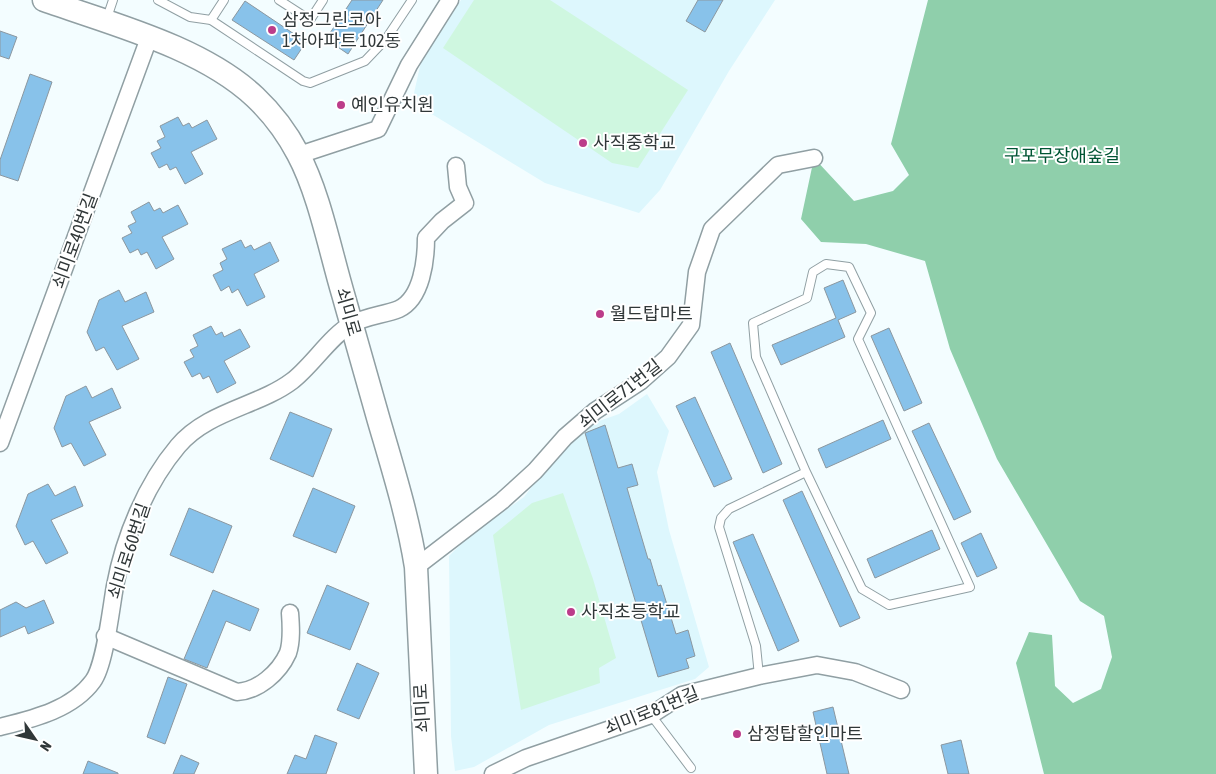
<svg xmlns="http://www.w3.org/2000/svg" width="1216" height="774" viewBox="0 0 1216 774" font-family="'Asap Condensed','Noto Sans KR',sans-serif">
  <rect width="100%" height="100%" fill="#f3fdff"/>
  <!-- built -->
  <g fill="#ddf7fd">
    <polygon points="461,0 775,0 729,71 660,190 639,213 545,183 412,102 421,62"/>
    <polygon points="647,394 669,431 657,472 669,530 709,667 695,679 549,725 474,767 455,771 451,736 449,556 468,537 524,497 561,448 585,426 619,414"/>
  </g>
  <!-- green -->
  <g fill="#cff7e0">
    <polygon points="474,0 550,0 688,90 638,168 612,163 443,48"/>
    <polygon points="563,493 593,579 616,658 599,668 600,683 521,710 493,535 532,503"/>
  </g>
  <!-- forest -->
  <polygon fill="#8fcfab" points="928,0 1216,0 1216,774 1044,774 1016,663 1029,632 1052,635 1055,686 1073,703 1101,689 1112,657 1104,616 1080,601 997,459 950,349 925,261 866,244 821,242 801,219 814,158 854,201 893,191 909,175 891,144"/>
  <!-- building -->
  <g fill="#88c2ea" stroke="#8b979f">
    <polygon points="352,0 383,0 348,54 326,39"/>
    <polygon points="698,0 723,0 705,32 686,21"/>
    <polygon points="245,1 306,42 294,60 232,20"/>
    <polygon points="0,31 17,37 9,59 0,56"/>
    <polygon points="30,74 52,82 18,181 0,175 0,160"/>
    <polygon points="178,117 183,126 189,123 192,128 207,120 217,139 191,152 203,174 185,184 176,167 170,170 167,164 159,168 151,153 161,148 157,141 165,137 160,126"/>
    <polygon points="149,202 154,211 160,208 163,213 178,205 188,224 162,237 174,259 156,269 147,252 141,255 138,249 130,253 122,238 132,233 128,226 136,222 131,212"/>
    <polygon points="241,240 245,248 251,245 254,250 270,242 279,261 254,274 265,297 247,306 238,289 232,293 229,286 221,291 213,275 223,270 220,263 227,259 222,249"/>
    <polygon points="843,280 856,312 838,320 845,337 781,365 772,345 836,318 824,288"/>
    <polygon points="119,290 125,302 146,292 154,312 122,326 139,359 117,370 104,347 96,351 87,332 99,300"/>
    <polygon points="211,326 216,335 222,332 224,337 240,329 250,347 224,361 236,383 217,393 209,376 203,379 200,373 192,377 184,362 194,357 190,350 198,346 193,335"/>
    <polygon points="889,328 922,403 904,411 871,336"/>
    <polygon points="730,343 782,464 763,473 711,352"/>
    <polygon points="86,386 92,398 112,388 121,408 89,422 106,455 84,466 71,443 62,447 54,428 66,396"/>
    <polygon points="695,397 732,479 714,487 676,406"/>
    <polygon points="290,412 332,429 313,477 270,459"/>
    <polygon points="883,420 891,439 826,468 818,449"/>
    <polygon points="929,423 971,512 954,520 912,431"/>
    <polygon points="605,425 618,468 632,464 638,485 627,488 648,559 650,559 658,586 661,585 676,634 688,630 695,656 686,659 689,668 658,677 585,433"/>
    <polygon points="48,484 55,496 75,486 83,506 51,520 68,553 46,564 33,541 25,545 16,526 28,494"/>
    <polygon points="313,488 355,506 336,553 293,536"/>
    <polygon points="802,491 860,618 840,627 783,500"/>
    <polygon points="189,508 232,526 213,573 170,555"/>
    <polygon points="932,530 940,549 875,578 867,559"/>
    <polygon points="981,533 997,568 977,577 961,543"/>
    <polygon points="753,534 799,641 778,651 733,542"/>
    <polygon points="327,585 369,603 350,650 307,633"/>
    <polygon points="213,590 259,609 250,631 226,621 207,668 184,659"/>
    <polygon points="44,600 54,623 28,634 25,626 0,637 0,610 16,602 26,608"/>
    <polygon points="357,663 379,673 359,719 337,710"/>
    <polygon points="168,677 187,684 165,744 147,737"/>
    <polygon points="833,707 849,774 827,774 813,712"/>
    <polygon points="315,735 337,743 326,774 287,774 295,755 306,759"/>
    <polygon points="961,740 969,774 948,774 941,745"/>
    <polygon points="181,755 199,763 194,774 173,774"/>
    <polygon points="88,761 118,773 118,774 83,774"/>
  </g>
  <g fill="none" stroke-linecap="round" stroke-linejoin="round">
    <!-- service casing -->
    <g stroke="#909fa3" stroke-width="10">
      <g id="service">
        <polyline points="158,0 190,17 211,20 303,81 310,83 365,61 386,39 412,0"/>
        <polyline points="279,0 310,20 323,0"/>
        <polyline points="107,18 113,0"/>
        <polyline points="211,20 224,0"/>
        <polyline points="759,676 756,646 719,527 721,518 729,509 806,472 756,357 753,323 807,298 813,272 826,264 849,267 871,313 858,339 970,587 889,605 862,589 806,472"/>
        <polyline points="651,715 691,768"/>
      </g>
    </g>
    <!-- minor casing -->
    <g stroke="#909fa3" stroke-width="19">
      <g id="minor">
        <polyline points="299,155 378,129 409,65 450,0"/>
        <polyline points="0,443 149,38"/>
        <polyline points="416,567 502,501 535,471 565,437 595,411 641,381 668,357 691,325 697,272 712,229 778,165 814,158"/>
        <path d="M105,636L237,692C258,691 279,673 288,653C292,641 291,626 290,613"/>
        <path d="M0,727C32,719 72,710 93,681C105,665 111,608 115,586C124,537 146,484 178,446C207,411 259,406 292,381C311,367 332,334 352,324C366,316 384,315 399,309C422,298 426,260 426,238L442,221L465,203L458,187L456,166"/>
        <polyline points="493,774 526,758 651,715 682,695 759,676 817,665 855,672 901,690"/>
      </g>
    </g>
    <!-- secondary casing -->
    <g stroke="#909fa3" stroke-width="25">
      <path id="secondary" d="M44,0C111,24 202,47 255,97C272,113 287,133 298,154C319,193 330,250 343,294C355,336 367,378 379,421C393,469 408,517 416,567L426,774"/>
    </g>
    <!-- service -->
    <use href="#service" stroke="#fff" stroke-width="8"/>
    <!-- minor -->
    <use href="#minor" stroke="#fff" stroke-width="16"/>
    <!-- secondary -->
    <use href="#secondary" stroke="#fff" stroke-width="22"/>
  </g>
  <!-- markers -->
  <g fill="#bc3d8a" stroke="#fff" stroke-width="2">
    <circle cx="272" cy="30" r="5"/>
    <circle cx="341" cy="105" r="5"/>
    <circle cx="583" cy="143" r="5"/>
    <circle cx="600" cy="314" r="5"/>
    <circle cx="571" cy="612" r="5"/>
    <circle cx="737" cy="734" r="5"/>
  </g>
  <g text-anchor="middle" stroke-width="4" stroke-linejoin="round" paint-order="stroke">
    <!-- poi labels -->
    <g font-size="18" fill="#303738" stroke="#fff" text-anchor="start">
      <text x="282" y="26">삼정그린코아<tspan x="282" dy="21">1차아파트 102동</tspan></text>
      <text x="351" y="111">예인유치원</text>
      <text x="593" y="149">사직중학교</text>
      <text x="610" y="320">월드탑마트</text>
      <text x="581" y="618">사직초등학교</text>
      <text x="747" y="740">삼정탑할인마트</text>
    </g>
    <!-- park labels -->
    <g font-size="18" fill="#005534" stroke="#fff">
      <text x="1062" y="162">구포무장애숲길</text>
    </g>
    <!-- street labels -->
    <g font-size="18" fill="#303738" stroke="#fff">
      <text transform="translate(75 241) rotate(-70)" y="6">쇠미로40번길</text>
      <text transform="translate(348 312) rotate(74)" y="6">쇠미로</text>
      <text transform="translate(620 394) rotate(-38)" y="6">쇠미로71번길</text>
      <text transform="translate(129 551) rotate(-72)" y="6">쇠미로60번길</text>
      <text transform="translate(422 708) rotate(-93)" y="6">쇠미로</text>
      <text transform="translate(652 711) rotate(-22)" y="6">쇠미로81번길</text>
    </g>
  </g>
  <!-- north arrow -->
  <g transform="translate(35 739) rotate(124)" stroke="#ffffff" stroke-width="4" paint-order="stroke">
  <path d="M0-4L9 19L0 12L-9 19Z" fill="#303738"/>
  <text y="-8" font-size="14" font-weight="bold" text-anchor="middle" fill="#303738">N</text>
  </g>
</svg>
